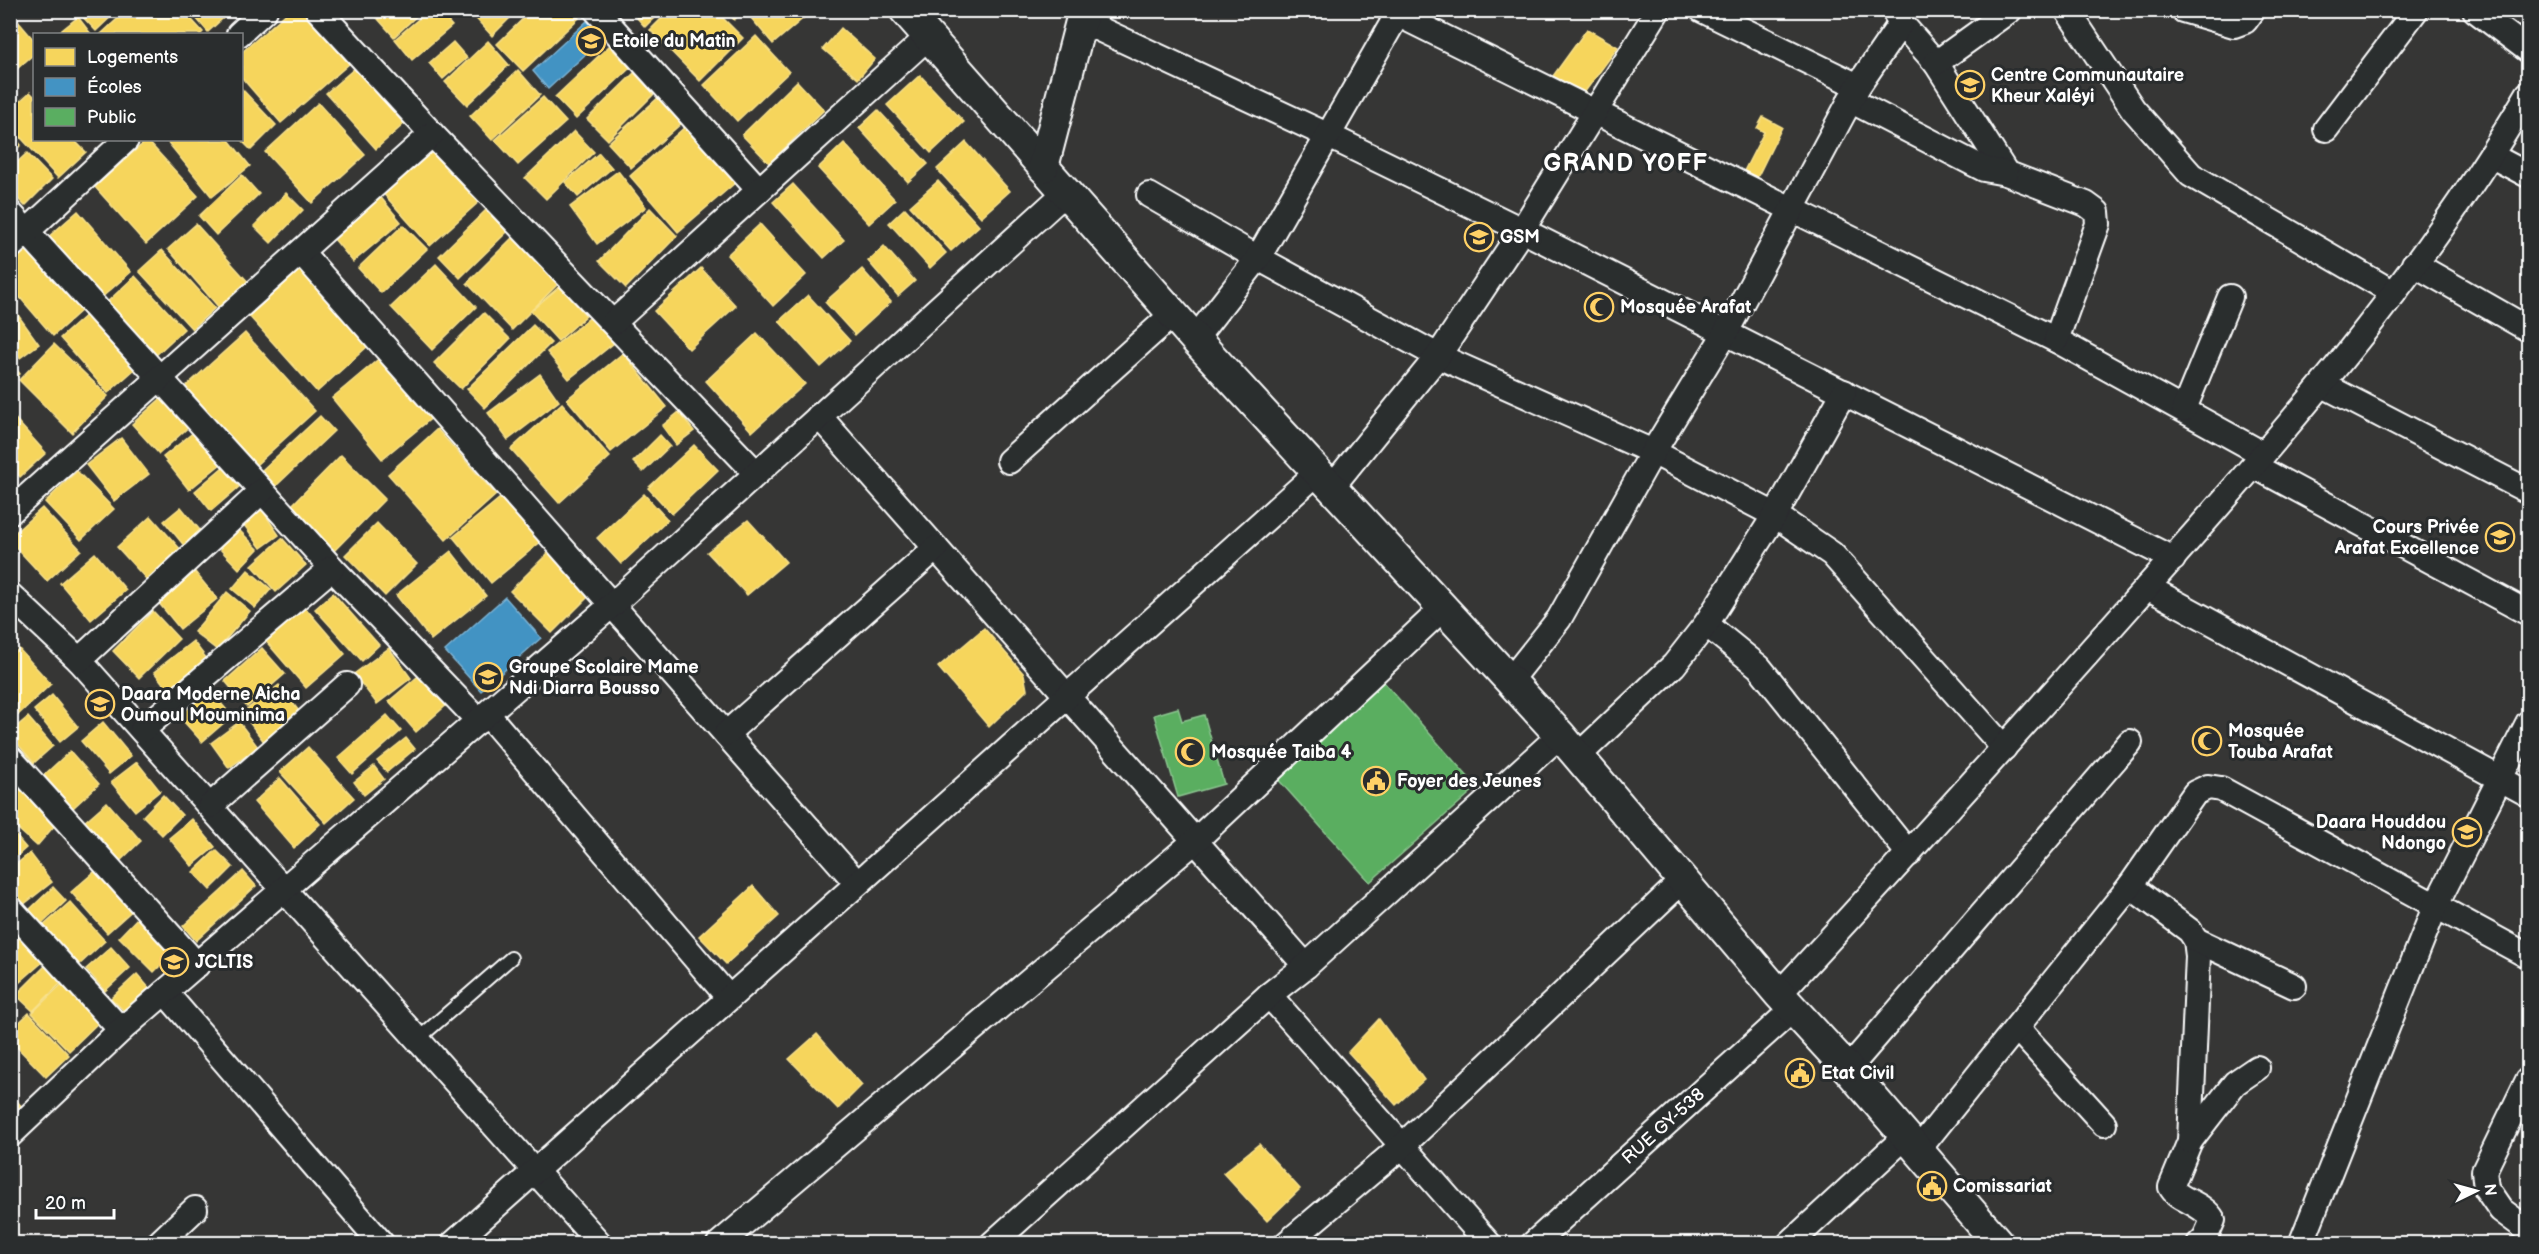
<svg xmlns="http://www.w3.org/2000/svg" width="2539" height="1254" viewBox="0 0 2539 1254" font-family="'Balsamiq Sans',sans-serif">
  <rect width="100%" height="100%" fill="#363635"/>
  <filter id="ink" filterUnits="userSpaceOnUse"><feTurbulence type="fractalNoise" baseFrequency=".0167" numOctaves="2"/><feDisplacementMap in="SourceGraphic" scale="12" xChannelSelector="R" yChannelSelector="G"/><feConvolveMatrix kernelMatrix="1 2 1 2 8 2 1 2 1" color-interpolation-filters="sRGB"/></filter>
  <g filter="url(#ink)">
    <!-- homes -->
    <g fill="#f6d55c" stroke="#f9e28d" stroke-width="1.5">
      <polygon points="76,10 118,10 96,31"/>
      <polygon points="127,10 183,10 203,32 201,34 101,34"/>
      <polygon points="189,10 232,10 208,32"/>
      <polygon points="290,10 303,10 349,64 281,123 242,78 242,52"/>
      <polygon points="370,10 423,10 394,37"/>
      <polygon points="429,10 438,10 452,26 412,60 395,39"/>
      <polygon points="468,10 518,10 492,36"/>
      <polygon points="532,10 572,10 579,18 523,71 497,44"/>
      <polygon points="630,10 662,10 645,27"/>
      <polygon points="670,10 715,10 743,38 700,81 650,30"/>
      <polygon points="726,10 745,10 734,20"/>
      <polygon points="748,10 813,10 773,44 746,12"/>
      <polygon points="11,13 34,40 34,54 10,75"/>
      <polygon points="78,17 91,34 57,34"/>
      <polygon points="841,28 875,59 858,79 823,49"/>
      <polygon points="1587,29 1618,47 1584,93 1553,76"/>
      <polygon points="756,36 789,72 737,121 704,85"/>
      <polygon points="488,41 509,65 467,105 445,82"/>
      <polygon points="453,42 467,58 443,79 429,63"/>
      <polygon points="609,46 630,68 576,119 555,97"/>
      <polygon points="355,68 404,124 376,149 326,93"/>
      <polygon points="518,70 540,95 492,140 470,116"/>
      <polygon points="634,73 654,94 608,140 587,119"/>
      <polygon points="920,75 964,122 931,153 887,105"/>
      <polygon points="797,81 824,110 769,163 742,135"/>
      <polygon points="242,89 276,125 251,150 241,140"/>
      <polygon points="30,92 34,96 34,140 74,140 86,152 58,178 10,126 10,110"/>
      <polygon points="660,96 683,122 631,168 608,143"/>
      <polygon points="543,97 566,122 518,165 495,140"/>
      <polygon points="318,103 365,155 312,203 265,152"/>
      <polygon points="878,110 928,164 908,182 859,128"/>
      <polygon points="1763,117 1782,127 1756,180 1743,173 1764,132 1757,128"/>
      <polygon points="686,126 735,183 678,232 630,176"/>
      <polygon points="574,131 594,152 546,199 525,178"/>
      <polygon points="10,133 21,145 10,155"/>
      <polygon points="147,140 198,196 146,244 95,187"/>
      <polygon points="166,140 229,140 250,166 212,197"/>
      <polygon points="966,142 1010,191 981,217 937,169"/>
      <polygon points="844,143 895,200 869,224 818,168"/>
      <polygon points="432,145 481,200 430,246 381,191"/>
      <polygon points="27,153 52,179 25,206 10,191 10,169"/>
      <polygon points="599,153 612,168 578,197 565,182"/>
      <polygon points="618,171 646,207 597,244 570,207"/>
      <polygon points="242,175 259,194 216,235 199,216"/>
      <polygon points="938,181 979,226 951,251 910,206"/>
      <polygon points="793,184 844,240 824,258 773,202"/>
      <polygon points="286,193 303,210 271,243 254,226"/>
      <polygon points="378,194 401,222 353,262 330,234"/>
      <polygon points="650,208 677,236 626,288 599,261"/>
      <polygon points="905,208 946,253 930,268 889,223"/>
      <polygon points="486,210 507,232 460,278 439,256"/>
      <polygon points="78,211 131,272 100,299 47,238"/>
      <polygon points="196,224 250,284 221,310 168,249"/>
      <polygon points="760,224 806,275 773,306 727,255"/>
      <polygon points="403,225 427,249 381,293 358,268"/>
      <polygon points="513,237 558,284 512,330 467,283"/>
      <polygon points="884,246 915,281 898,296 868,261"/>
      <polygon points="29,248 82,310 53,336 10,286 10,264"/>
      <polygon points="162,250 215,308 192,329 139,271"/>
      <polygon points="436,264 476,307 432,350 391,307"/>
      <polygon points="701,268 736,306 689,349 654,311"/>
      <polygon points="300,269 368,346 317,392 249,316"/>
      <polygon points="862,269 891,302 855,335 825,302"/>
      <polygon points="135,276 184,329 154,357 105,304"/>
      <polygon points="560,286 586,316 558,341 531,311"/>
      <polygon points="808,295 850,341 821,367 779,321"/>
      <polygon points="10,304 39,344 20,358 10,345"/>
      <polygon points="484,313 510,339 461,389 434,363"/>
      <polygon points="87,314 135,369 108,393 60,338"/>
      <polygon points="593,315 614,343 569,379 547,352"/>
      <polygon points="533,325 551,343 485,408 467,389"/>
      <polygon points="245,333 315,411 256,465 185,387"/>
      <polygon points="757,333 805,384 752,432 706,381"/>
      <polygon points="54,344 108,396 72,433 19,380"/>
      <polygon points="623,353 667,407 611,452 567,399"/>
      <polygon points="382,356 433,417 382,459 332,398"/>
      <polygon points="10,362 20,374 10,382"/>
      <polygon points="540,374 559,401 508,440 488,413"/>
      <polygon points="167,393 193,423 159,454 132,424"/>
      <polygon points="562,403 610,457 559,503 511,449"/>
      <polygon points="679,412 694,431 676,445 662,426"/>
      <polygon points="10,413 46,453 20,477 10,466"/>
      <polygon points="320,416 334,431 276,486 262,470"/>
      <polygon points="437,429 496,495 446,540 388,474"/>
      <polygon points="195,431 221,464 189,490 163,457"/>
      <polygon points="660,435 670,446 643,472 633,462"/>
      <polygon points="121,438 149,474 114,501 86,465"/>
      <polygon points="694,445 718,470 672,514 648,488"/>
      <polygon points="341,455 385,499 334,551 290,507"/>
      <polygon points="223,467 239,487 211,511 195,491"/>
      <polygon points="77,471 114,509 81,540 45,502"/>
      <polygon points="505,494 543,540 491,583 453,537"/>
      <polygon points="644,494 668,520 621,564 597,538"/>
      <polygon points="181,507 203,534 186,548 164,521"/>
      <polygon points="260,507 279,535 261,548 241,521"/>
      <polygon points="42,508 81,550 47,581 10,541 10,537"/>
      <polygon points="151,516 182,551 148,581 117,547"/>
      <polygon points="748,520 786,562 747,595 707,552"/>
      <polygon points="377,523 417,564 385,596 345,555"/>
      <polygon points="236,527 258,549 239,569 217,546"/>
      <polygon points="282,538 306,565 276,592 252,565"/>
      <polygon points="451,551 486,596 431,640 396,595"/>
      <polygon points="549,552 590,595 552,633 510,591"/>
      <polygon points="95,553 126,590 91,620 60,583"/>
      <polygon points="248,570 271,589 255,608 232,589"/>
      <polygon points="195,572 217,599 180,629 158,602"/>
      <polygon points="227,592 250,611 217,650 194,632"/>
      <polygon points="333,593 379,645 362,661 315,609"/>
      <polygon points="303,605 345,654 306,688 264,639"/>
      <polygon points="153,611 179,639 139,678 113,651"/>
      <polygon points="984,628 1024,674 1027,690 989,727 938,667"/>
      <polygon points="193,641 207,659 168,690 154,672"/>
      <polygon points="262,648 285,674 247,707 225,681"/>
      <polygon points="389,648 411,678 377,704 354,674"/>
      <polygon points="19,649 51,684 18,715 10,706 10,656"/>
      <polygon points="423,672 450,702 416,732 389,701"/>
      <polygon points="279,685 305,719 268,747 242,713"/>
      <polygon points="206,686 232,716 202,742 176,713"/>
      <polygon points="52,695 78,727 60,742 34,710"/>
      <polygon points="387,715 401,731 352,774 338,758"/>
      <polygon points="28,717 53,746 34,763 10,735 10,732"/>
      <polygon points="103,722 131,756 109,774 81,741"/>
      <polygon points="239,722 258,747 229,768 211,743"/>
      <polygon points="406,738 415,749 387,772 377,761"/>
      <polygon points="308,747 354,798 326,823 280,772"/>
      <polygon points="70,751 99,784 73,808 44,775"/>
      <polygon points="137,762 160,791 135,811 111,782"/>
      <polygon points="374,766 384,779 364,795 354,782"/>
      <polygon points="280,778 320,824 294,848 254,802"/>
      <polygon points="24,784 61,818 37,846 10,822 10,799"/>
      <polygon points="163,795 182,815 162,835 143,816"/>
      <polygon points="107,802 141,841 118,863 83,823"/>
      <polygon points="192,819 215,847 192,866 169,838"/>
      <polygon points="10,829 26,848 10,862"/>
      <polygon points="216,850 233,867 210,890 193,872"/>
      <polygon points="30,853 52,882 23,905 10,890 10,869"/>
      <polygon points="101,866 136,907 107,933 71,892"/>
      <polygon points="243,871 256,886 196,941 183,926"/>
      <polygon points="753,886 779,916 726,964 699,936"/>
      <polygon points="53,887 66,901 42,924 29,910"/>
      <polygon points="70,902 105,941 78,966 43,926"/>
      <polygon points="141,914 176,950 154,972 119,937"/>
      <polygon points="19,930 45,960 13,988 10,986 10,938"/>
      <polygon points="111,947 130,968 105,991 86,969"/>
      <polygon points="46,965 63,981 33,1011 16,995"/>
      <polygon points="137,974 150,989 125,1012 111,998"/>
      <polygon points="65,981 102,1019 69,1051 32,1013"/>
      <polygon points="29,1013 69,1055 46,1077 10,1040 10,1031"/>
      <polygon points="1379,1019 1424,1080 1396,1105 1348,1052"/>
      <polygon points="817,1034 862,1085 838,1109 789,1059"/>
      <polygon points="10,1093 22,1107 10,1116"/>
      <polygon points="1259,1144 1300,1189 1267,1221 1223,1173"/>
    </g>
    <!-- schools -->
    <g fill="#4393c3" stroke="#7bb3d5" stroke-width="1.5">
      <polygon points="587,21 603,38 548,89 533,71"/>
      <polygon points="505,597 541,638 481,691 445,651"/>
    </g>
    <!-- public -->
    <g fill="#5aae61" stroke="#8cc690" stroke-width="1.5">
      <polygon points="1382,680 1477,787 1370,882 1275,776"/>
      <polygon points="1178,708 1182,721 1204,715 1224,784 1178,797 1154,715"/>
    </g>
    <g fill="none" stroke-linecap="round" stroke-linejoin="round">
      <!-- service casing -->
      <g stroke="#fff" stroke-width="16">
        <polyline id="service" points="418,1039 511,958"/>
      </g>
      <!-- minor casing -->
      <g stroke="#fff" stroke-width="28">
        <g id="minor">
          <polyline points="318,10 432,134 756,473"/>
          <polyline points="596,10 759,190"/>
          <polyline points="1389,10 2056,340 2263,454"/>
          <polyline points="1702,10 1858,86"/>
          <polyline points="2067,10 2133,109 2191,175 2394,293"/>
          <polyline points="2183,10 2234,25 2245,21 2253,10"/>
          <polyline points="2475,10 2528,50"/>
          <polyline points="1894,11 1901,23 1936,63 2006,173 2086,204 2097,212 2098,224 2056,340"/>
          <polyline points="1082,21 1329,136 1522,230 2173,559"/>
          <polyline points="239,34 265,10"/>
          <polyline points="1936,63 2010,10"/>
          <polyline points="1850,100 1984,169 2006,173"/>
          <polyline points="2326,129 2416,10"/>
          <polyline points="2492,156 2528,175"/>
          <polyline points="1149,195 1258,258 1438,356 1653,452 1775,515 1832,554 2004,748"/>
          <polyline points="10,213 332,568 479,721"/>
          <polyline points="10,247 126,140"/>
          <polyline points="301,252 857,883"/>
          <polyline points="2414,264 2528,329"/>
          <polyline points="614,322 928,37"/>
          <polyline points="1195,339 1258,258 1400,10"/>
          <polyline points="2323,385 2528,491"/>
          <polyline points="2184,409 2230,297"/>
          <polyline points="819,416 1306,966"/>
          <polyline points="1009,461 1173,314"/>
          <polyline points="2254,466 2528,613"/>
          <polyline points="1331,488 1438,356 1522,230 1658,10"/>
          <polyline points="10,512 432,134"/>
          <polyline points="2147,587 2528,794"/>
          <polyline points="10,595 79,660 600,1244"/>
          <polyline points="1706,624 1759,667 1909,854"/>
          <polyline points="79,660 262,491"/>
          <polyline points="1509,682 1559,619 1653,452 1726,332 1858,86 1901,23"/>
          <polyline points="487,714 729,998"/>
          <polyline points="142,730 332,568"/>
          <polyline points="726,734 936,548"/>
          <polyline points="1578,756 1674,665 1706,624 1775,515 1844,392"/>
          <polyline points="10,758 197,965"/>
          <polyline points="210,806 347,685"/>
          <path d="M2130,886L2190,931L2196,940L2198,956L2190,1141L2171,1187C2177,1200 2204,1203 2213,1220L2205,1238L2199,1244"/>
          <polyline points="10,908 121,1030"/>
          <polyline points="2196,940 2294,986"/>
          <polyline points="165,992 382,1244"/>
          <path d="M1779,994C1901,863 2020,730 2139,596C2280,438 2421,277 2528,94"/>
          <polyline points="1269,995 1489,1244"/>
          <polyline points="2017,1028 2104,1124"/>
          <polyline points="1848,1069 2130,742"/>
          <polyline points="2528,1080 2484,1171 2486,1188 2501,1210 2528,1230"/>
          <polyline points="10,1135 121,1030 612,605 1065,193"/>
          <polyline points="2190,1141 2235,1083 2257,1068"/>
          <polyline points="1918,1150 2130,886 2195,793 2208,787 2221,789 2528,956"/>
          <polyline points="158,1244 195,1209"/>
          <path d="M453,1244C741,986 1031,731 1318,472"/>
          <polyline points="719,1244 1195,841 1442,609"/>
          <polyline points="992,1244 1269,995 1306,966 1560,735"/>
          <polyline points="1286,1244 1402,1146 1683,880"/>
          <polyline points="1533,1244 1793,1009"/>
          <polyline points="1789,1244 1906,1136"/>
          <polyline points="2301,1244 2435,907 2528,723"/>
        </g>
      </g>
      <!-- tertiary casing -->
      <g stroke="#fff" stroke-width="34">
        <g id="tertiary">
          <polyline points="905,10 1195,339 1560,735 1779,994 1848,1069 1999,1244"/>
          <polyline points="1043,167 1084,10"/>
        </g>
      </g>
      <!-- service -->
      <use href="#service" stroke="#2a2d2e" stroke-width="12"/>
      <!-- minor -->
      <use href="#minor" stroke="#2a2d2e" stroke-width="24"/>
      <!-- tertiary -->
      <use href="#tertiary" stroke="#2a2d2e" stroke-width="30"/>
    </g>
  </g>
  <!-- icons -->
  <defs>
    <g id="school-ring" transform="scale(1.5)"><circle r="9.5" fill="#2a2d2e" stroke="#ffd166" stroke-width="1.5"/><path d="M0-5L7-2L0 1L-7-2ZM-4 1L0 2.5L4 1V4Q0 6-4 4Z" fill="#ffd166"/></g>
    <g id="mosque-ring" transform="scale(1.5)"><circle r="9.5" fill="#2a2d2e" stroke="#ffd166" stroke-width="1.5"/><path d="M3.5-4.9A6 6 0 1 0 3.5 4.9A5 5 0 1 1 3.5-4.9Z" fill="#ffd166"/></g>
    <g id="civic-ring" transform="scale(1.5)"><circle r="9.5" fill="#2a2d2e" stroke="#ffd166" stroke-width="1.5"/><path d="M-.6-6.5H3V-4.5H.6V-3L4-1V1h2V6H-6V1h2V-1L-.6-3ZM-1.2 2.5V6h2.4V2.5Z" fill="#ffd166"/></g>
  </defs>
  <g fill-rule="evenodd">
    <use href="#school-ring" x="591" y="41"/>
    <use href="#school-ring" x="1970" y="85"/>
    <use href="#school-ring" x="1479" y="237"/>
    <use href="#mosque-ring" x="1599" y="307"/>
    <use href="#school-ring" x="2500" y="537"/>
    <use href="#school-ring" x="488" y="677"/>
    <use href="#school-ring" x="100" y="704"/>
    <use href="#mosque-ring" x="2207" y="741"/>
    <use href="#mosque-ring" x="1190" y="752"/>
    <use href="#civic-ring" x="1376" y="781"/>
    <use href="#school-ring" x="2467" y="832"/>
    <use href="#school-ring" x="174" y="962"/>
    <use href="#civic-ring" x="1800" y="1073"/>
    <use href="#civic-ring" x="1932" y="1186"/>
  </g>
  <g text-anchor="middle" stroke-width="6" stroke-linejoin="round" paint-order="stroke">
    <!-- poi labels -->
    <g font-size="18" font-weight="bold" fill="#fff" stroke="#2a2d2e" text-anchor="start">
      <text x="612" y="47">Etoile du Matin</text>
      <text x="1991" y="81">Centre Communautaire<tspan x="1991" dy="21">Kheur Xaléyi</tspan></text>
      <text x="1500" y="243">GSM</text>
      <text x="1620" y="313">Mosquée Arafat</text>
      <text x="2479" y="533" text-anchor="end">Cours Privée<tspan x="2479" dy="21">Arafat Excellence</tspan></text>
      <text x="509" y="673">Groupe Scolaire Mame<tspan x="509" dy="21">Ndi Diarra Bousso</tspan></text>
      <text x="121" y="700">Daara Moderne Aicha<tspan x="121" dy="21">Oumoul Mouminima</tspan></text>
      <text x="2228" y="737">Mosquée<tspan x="2228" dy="21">Touba Arafat</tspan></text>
      <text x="1211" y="758">Mosquée Taiba 4</text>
      <text x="1397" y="787">Foyer des Jeunes</text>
      <text x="2446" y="828" text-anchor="end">Daara Houddou<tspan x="2446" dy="21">Ndongo</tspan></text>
      <text x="195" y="968">JCLTIS</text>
      <text x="1821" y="1079">Etat Civil</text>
      <text x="1953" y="1192">Comissariat</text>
    </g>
    <!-- street labels -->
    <g font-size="18" fill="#fff" stroke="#2a2d2e">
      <text transform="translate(1663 1126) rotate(-42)" y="6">RUE GY-538</text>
    </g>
    <!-- district labels -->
    <g font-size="24" font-weight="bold" letter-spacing="1.5" fill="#fff" stroke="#2a2d2e">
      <text x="1626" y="171">GRAND YOFF</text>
    </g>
  </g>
  <!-- margin -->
  <rect width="2539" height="1254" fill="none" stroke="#2a2d2e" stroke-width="36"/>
  <rect x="18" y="18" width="2503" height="1218" fill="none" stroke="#fff" stroke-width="2" filter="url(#ink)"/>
  <!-- legend -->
  <rect x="33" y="33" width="210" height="108" fill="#2a2d2e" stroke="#7f8182" stroke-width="1.5"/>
  <rect x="45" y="48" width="30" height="18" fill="#f6d55c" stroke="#7f8182" stroke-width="1.5"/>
  <text x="87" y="63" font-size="18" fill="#ffffff">Logements</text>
  <rect x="45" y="78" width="30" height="18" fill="#4393c3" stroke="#7f8182" stroke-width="1.5"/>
  <text x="87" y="93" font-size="18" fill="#ffffff">Écoles</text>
  <rect x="45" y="108" width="30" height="18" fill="#5aae61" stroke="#7f8182" stroke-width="1.5"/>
  <text x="87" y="123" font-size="18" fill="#ffffff">Public</text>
  <!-- north arrow -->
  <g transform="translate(2476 1191) rotate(85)" stroke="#2a2d2e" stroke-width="4.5" paint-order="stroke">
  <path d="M0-4.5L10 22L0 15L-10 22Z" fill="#ffffff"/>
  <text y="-9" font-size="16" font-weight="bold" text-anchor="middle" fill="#ffffff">N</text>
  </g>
  <!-- scale -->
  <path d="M36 1209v9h78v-9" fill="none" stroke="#ffffff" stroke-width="3"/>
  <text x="45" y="1209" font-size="18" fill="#ffffff" stroke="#2a2d2e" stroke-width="4.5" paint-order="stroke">20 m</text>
</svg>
